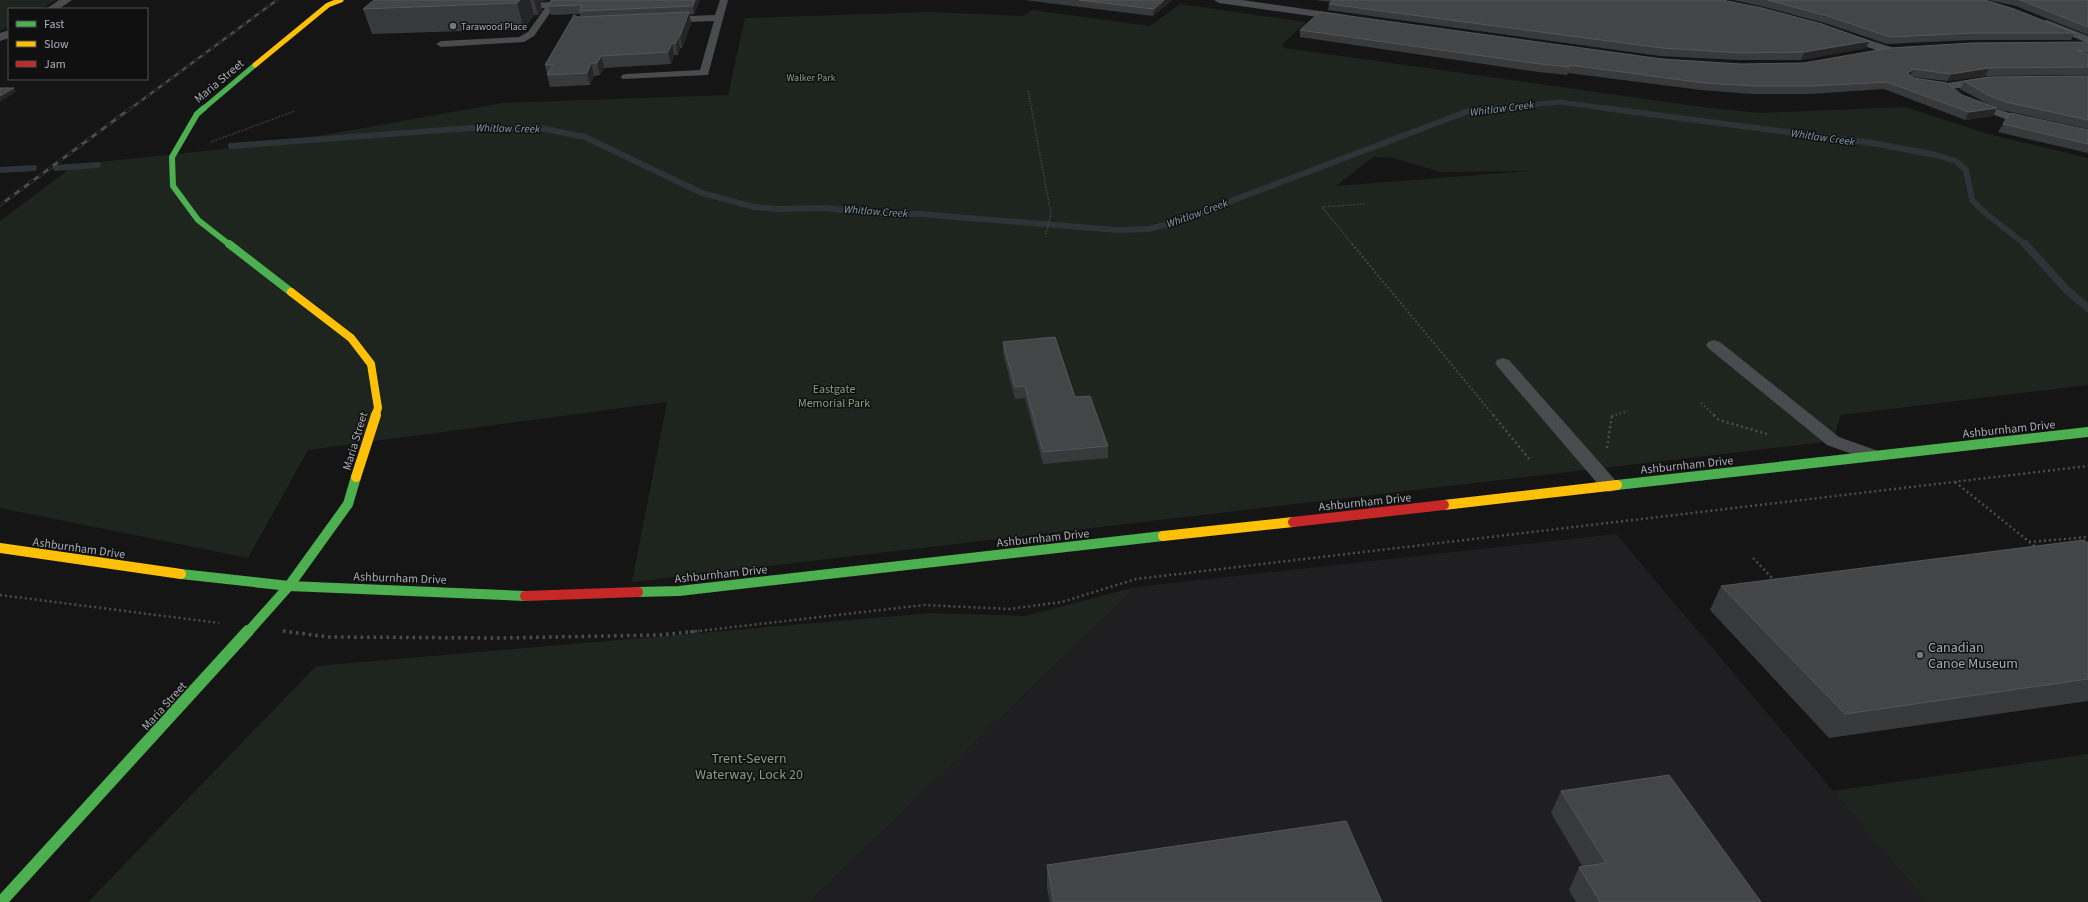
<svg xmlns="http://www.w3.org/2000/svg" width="2088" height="902" viewBox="0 0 2088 902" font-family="'Source Sans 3',sans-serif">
  <rect width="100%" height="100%" fill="#151516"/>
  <!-- built -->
  <polygon fill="#1f1f21" points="1616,534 1927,902 809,902 1136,587"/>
  <!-- green -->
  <g fill="#1e241e" fill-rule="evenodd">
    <polygon points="0,0 56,0 40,9 9,9 9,26 0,31"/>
    <path d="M1180,4L1306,22L1282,45L1285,48L1702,107L1760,113L1905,107L1988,134L2088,158V385L1841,415L1833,441L632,582L667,402L308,450L248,558L0,508V221L72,167L100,162L280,143L502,103L728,95L745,18L930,12L1023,16L1032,10L1150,26ZM1373,157L1393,158L1441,172L1530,171L1336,186Z"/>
    <polygon points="1136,587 809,902 88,902 316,666 931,613 1025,616"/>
    <polygon points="2088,754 2088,902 1927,902 1833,791"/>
  </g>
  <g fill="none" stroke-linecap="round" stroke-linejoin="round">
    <!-- stream-far2 -->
    <polyline stroke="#2c3438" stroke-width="5" points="1485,109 1560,102 1611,109"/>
    <!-- stream-far1 -->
    <g stroke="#2c3438" stroke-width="6">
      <polyline points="1603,108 1872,143 1936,155 1956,161 1966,170 1972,200 1984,212 2026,245"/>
      <polyline points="231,146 470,128 540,128 585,137 702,193 754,207 776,209 825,208 856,212 919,214 1117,230 1148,229 1173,223 1471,110 1496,108"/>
      <polyline points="56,168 98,165"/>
      <polyline points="0,170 34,168"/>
    </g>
    <!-- stream -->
    <polyline stroke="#2c3438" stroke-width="8" points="2025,244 2067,290 2088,308"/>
    <!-- path-far3 -->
    <g stroke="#4b4d4f" stroke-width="1.5" stroke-dasharray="1 1.5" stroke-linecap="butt">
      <polyline points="1028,91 1051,214 1045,236"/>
      <polyline points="211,142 295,111"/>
      <polyline points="1353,245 1322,207 1364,204"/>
    </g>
    <!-- path-far2 -->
    <g stroke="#4b4d4f" stroke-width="2" stroke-dasharray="1.5 2.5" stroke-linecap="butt">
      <polyline points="1352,244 1494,416"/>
      <polyline points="1701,403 1715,416"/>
      <polyline points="1612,416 1628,411"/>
    </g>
    <!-- path-far1 -->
    <g stroke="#4b4d4f" stroke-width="2.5" stroke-dasharray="2 3" stroke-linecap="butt">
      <polyline points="1493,415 1530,460"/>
      <polyline points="1714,415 1719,420 1767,434"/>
      <polyline points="1607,448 1612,415"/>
      <polyline points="1955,482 2037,548"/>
      <polyline points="2029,542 2088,537"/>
      <polyline points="1753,558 1775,581"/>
      <polyline points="0,595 219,623"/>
      <polyline points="283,631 287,632"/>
      <polyline points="690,632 924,605 1009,609 1062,602 1136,579 2088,466"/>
    </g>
    <!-- path -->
    <polyline stroke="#4b4d4f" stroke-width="3.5" stroke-dasharray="2.5 4" stroke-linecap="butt" points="283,631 329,637 500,638 659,635 699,631"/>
    <!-- lane -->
    <g fill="#4a4b4e" fill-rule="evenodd">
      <polygon points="551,0 559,0 534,36 524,42 441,47 436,44 441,41 519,37 528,32 545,8 517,9 514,8 514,4 549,2"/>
      <polygon points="720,0 728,0 708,75 622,79 621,77 622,75 626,74 700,70 714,21 666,23 661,20 666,17 715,15"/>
      <path d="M1987,77L1992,80L1991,82C1977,86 1930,95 1920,83L1925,80L1947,83Z"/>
      <polygon points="1972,100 2015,115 2035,120 2037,122 2031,125 2008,120 1968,105 1967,103"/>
      <polygon points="1714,340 1720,342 1839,437 1881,452 1884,456 1881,460 1875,461 1869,460 1827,445 1708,348 1706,345 1708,342"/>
      <polygon points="1503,358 1509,360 1617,482 1619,486 1617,490 1610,492 1603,490 1497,366 1495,363 1497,360"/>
    </g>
    <!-- street -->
    <g fill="#4a4b4e" fill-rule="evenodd">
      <polygon points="59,0 72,0 59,9 46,9"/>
      <polygon points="1214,0 1242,0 1347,15 1353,18 1347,21 1219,3"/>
      <polygon points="2047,20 2088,36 2088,43 2043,25 2041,23 2043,21"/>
      <polygon points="9,30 9,38 0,41 0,33"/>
      <polygon points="1841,31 1891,47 1893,50 1887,54 1837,36 1835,34"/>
    </g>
    <!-- fast-far4 -->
    <polyline stroke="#4caf50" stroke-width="5" points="203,109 255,65"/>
    <!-- fast-far3 -->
    <polyline stroke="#4caf50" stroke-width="6" points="204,108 197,114 172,157 173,186 198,220 230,245"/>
    <!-- fast-far2 -->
    <polyline stroke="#4caf50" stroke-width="8" points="229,244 291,292"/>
    <!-- fast-far1 -->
    <g stroke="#4caf50" stroke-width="10">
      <polyline points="1617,485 2088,432"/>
      <polyline points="181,574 289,586 525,596"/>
      <polyline points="638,592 679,591 1163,536"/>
      <polyline points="248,632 289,586 348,504 356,477"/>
    </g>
    <!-- fast -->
    <polyline stroke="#4caf50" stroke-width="12" points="1,902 248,631"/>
    <!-- slow-far2 -->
    <polyline stroke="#ffc107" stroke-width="5" points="255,65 328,5 341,0"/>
    <!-- slow-far1 -->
    <polyline stroke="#ffc107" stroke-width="8" points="291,292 351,338 371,364 378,408 375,416"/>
    <!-- slow -->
    <g stroke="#ffc107" stroke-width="10">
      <polyline points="356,477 376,415"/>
      <polyline points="1444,505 1617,485"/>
      <polyline points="1163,536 1293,522"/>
      <polyline points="0,548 181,574"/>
    </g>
    <!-- jam -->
    <g stroke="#c62828" stroke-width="10">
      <polyline points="1293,522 1444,505"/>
      <polyline points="525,596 638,592"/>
    </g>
    <!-- rail-far1 casing -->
    <g stroke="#4a4b4d" stroke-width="2.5">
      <polyline id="rail-far1" points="130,109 277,0"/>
    </g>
    <!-- rail casing -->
    <g stroke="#4a4b4d" stroke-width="3">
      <polyline id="rail" points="0,205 131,108"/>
    </g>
    <!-- rail-far1 -->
    <use href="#rail-far1" stroke="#101011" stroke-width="1.5" stroke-dasharray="5" stroke-linecap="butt"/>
    <!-- rail -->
    <use href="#rail" stroke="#101011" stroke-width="2" stroke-dasharray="6" stroke-linecap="butt"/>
  </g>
  <!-- wall -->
  <g fill="#38393a">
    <polygon points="374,0 549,0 540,1 542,10 538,15 534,15 524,29 372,34 363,9"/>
    <polygon points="553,0 700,0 694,14 690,15 691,24 682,48 680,48 678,55 674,55 671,64 604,68 600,75 594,76 590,85 550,87 545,65 578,17 580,17 580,14 551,15 548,6"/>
    <polygon points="1024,0 1172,0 1153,16"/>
    <polygon points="1315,0 1722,0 1869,41 1866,48 1801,60 1738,60 1660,56 1328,10 1329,4 1331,2"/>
    <polygon points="1733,0 1985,0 2075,33 2071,40 1969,40 1887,44 1828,24 1765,7"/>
    <polygon points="1988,0 2088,0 2088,35 2016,6"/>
    <polygon points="1300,30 1662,59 1741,64 1804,63 2088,42 2088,75 1985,76 1947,81 1912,77 1913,78 1962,95 1993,116 1965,120 1884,89 1810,94 1752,94 1701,90 1568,73 1567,75 1538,72 1300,37"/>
    <polygon points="2088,76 2088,129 2002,110 1986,103 1960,89 1964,81"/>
    <polygon points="2003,124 2088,130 2088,153 1998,132"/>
    <polygon points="1003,342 1075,397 1108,446 1108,458 1043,464 1025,398 1015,399 1003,353"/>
    <polygon points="2088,543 2088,701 1829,738 1710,610 1721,586"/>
    <polygon points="1561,791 1761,902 1576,902 1569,890 1579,867 1583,867 1551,813"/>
    <polygon points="1047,865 1382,902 1050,902 1047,889"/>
  </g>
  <!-- shaded-wall -->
  <g fill="#252526">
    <polygon points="520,0 530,0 534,15 524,29 517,3"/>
    <polygon points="534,0 540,0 542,10 538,15"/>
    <polygon points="695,0 700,0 694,14 693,6"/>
    <polygon points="1164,0 1172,0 1153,16 1154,9"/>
    <polygon points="689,12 691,24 682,48 680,36"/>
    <polygon points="678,36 680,48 678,55 676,43"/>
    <polygon points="1869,41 1866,48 1801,60 1804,52"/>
    <polygon points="672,43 674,55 671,64 668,52"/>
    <polygon points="601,56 604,68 600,75 597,63"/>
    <polygon points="591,63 594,76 590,85 587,73"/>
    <polygon points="1989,68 1985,76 1947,81 1951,74"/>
    <polygon points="1914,69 1910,77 1907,73"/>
    <polygon points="14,88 16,92 0,102 0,96"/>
    <polygon points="1997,108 1993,116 1965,120 1969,112"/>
  </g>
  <!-- building -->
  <g fill="#444547" stroke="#545659">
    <polygon points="374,0 520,0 517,3 363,9"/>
    <polygon points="553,0 695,0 693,6 579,11 582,5 548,6"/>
    <polygon points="1079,0 1164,0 1154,9"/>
    <polygon points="1333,0 1722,0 1762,8 1822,24 1869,41 1804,52 1741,53 1662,48 1329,4"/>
    <polygon points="1768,0 1985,0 2014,9 2075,33 1972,33 1890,37 1831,17"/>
    <polygon points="2020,0 2088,0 2088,27"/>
    <polygon points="689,12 680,36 678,36 676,43 672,43 668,52 601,56 597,63 591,63 587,73 547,75 553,65 545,65 574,15 578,17"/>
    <polygon points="1320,12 1662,59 1741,64 1804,63 1890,48 1972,43 2088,42 2088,51 2077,50 2088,55 2088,67 1989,68 1951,74 1914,69 1907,73 1913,78 1947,83 1962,95 1997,108 1969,112 1887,82 1813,86 1755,86 1704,83 1570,65 1569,67 1540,64 1300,30"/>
    <polygon points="2088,76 2088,120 2006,102 1990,96 1964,81 1989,77"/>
    <polygon points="0,88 14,88 0,96"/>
    <polygon points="2010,113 2088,130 2088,144 2003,124"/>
    <polygon points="1055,337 1075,397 1090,396 1108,446 1043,452 1025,386 1015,387 1003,342"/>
    <polygon points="2084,540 2088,543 2088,679 1845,714 1721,586"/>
    <polygon points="1669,775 1761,902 1600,902 1579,867 1606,863 1561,791"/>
    <polygon points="1346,821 1382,902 1054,902 1047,865"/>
  </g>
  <!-- markers -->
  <g fill="#75787d" stroke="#101011" stroke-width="1.5">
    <circle cx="453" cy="26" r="4"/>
    <circle cx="1920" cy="655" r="4"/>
  </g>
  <g text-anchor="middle" stroke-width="3" stroke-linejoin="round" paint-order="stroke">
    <!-- far-poi labels -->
    <g font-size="10" fill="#a8adb5" stroke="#101011" text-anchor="start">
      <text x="461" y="30">Tarawood Place</text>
    </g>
    <!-- far-park labels -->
    <g font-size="10" fill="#829f80" stroke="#101011">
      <text x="811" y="81">Walker Park</text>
    </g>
    <!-- far-water labels -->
    <g font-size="11" font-style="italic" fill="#819eae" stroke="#101011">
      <text transform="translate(1502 108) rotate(-7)" y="4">Whitlaw Creek</text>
      <text transform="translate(508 128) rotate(1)" y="4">Whitlaw Creek</text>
      <text transform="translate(1823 137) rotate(8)" y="4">Whitlaw Creek</text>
      <text transform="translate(876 211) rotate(4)" y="4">Whitlaw Creek</text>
      <text transform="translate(1197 213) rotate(-20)" y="4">Whitlaw Creek</text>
    </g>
    <!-- street labels -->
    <g font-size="12" fill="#a8adb5" stroke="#101011">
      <text transform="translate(219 81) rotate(-40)" y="4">Maria Street</text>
      <text transform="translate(2009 429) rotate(-6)" y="4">Ashburnham Drive</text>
      <text transform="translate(355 441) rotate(-73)" y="4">Maria Street</text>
      <text transform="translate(1687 465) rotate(-6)" y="4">Ashburnham Drive</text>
      <text transform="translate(1365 502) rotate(-6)" y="4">Ashburnham Drive</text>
      <text transform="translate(1043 538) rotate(-6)" y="4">Ashburnham Drive</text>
      <text transform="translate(79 548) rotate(8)" y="4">Ashburnham Drive</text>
      <text transform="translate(721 574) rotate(-6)" y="4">Ashburnham Drive</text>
      <text transform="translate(400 578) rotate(2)" y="4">Ashburnham Drive</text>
      <text transform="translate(164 706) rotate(-48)" y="4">Maria Street</text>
    </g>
    <!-- park labels -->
    <g font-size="12" fill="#829f80" stroke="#101011">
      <text x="834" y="393">Eastgate<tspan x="834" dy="14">Memorial Park</tspan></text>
    </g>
    <!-- near-poi labels -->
    <g font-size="14" fill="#a8adb5" stroke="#101011" text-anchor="start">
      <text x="1928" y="652">Canadian<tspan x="1928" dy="16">Canoe Museum</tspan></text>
    </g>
    <!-- near-park labels -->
    <g font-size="14" fill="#829f80" stroke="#101011">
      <text x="749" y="763">Trent-Severn<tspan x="749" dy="16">Waterway, Lock 20</tspan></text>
    </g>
  </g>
  <!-- legend -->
  <rect x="8" y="8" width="140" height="72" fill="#101011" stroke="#4d4f53"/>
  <rect x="16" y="21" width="20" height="6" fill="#4caf50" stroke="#4d4f53"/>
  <text x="44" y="28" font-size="12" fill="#a8adb5">Fast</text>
  <rect x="16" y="41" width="20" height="6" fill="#ffc107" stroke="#4d4f53"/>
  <text x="44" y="48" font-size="12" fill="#a8adb5">Slow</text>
  <rect x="16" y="61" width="20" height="6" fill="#c62828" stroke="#4d4f53"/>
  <text x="44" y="68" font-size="12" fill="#a8adb5">Jam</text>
</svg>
